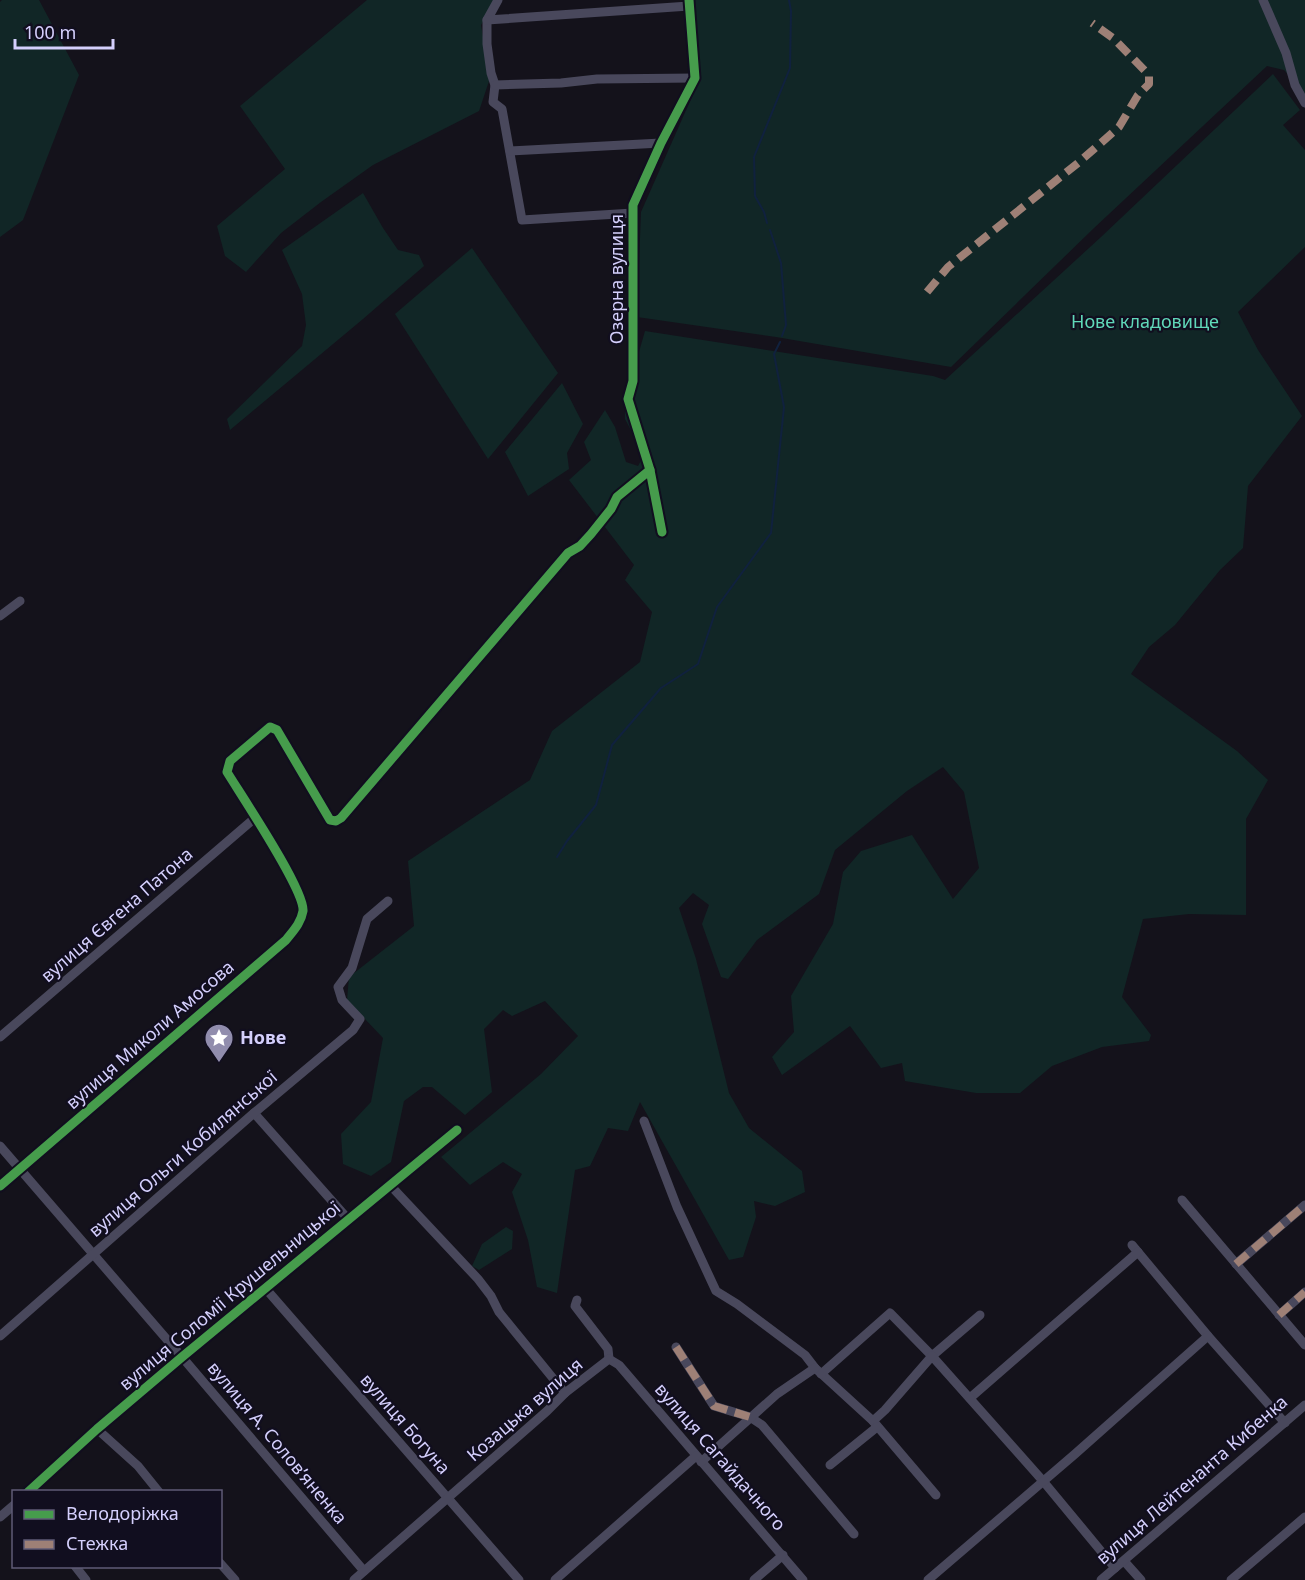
<svg xmlns="http://www.w3.org/2000/svg" width="1305" height="1580" viewBox="0 0 1305 1580" font-family="'Noto Sans',sans-serif">
  <rect width="100%" height="100%" fill="#14121b"/>
  <!-- green -->
  <g fill="#112626">
    <polygon points="2,0 39,0 79,75 23,220 0,237 0,2"/>
    <polygon points="367,0 497,0 481,25 490,78 479,111 373,165 321,202 281,233 246,272 225,256 217,226 285,169 240,106"/>
    <polygon points="693,0 1305,0 1305,94 1284,70 1267,66 1093,229 951,367 776,337 637,317 641,212 699,81"/>
    <polygon points="1273,74 1300,110 1283,125 1305,150 1305,247 1238,312 1258,350 1302,416 1248,486 1243,548 1220,570 1175,625 1149,647 1131,674 1237,751 1268,780 1246,819 1246,915 1189,914 1143,919 1122,997 1151,1035 1149,1041 1102,1047 1052,1066 1020,1093 976,1093 905,1081 902,1063 881,1068 850,1026 782,1075 772,1057 794,1032 791,996 833,924 843,872 861,851 912,835 953,899 979,868 964,792 943,767 907,791 835,850 819,894 757,940 728,979 721,977 702,924 709,905 693,893 679,908 696,959 729,1093 749,1128 802,1171 805,1192 775,1206 754,1201 756,1217 743,1257 729,1260 640,1102 628,1131 608,1128 590,1166 575,1170 557,1293 537,1287 528,1240 512,1192 522,1174 503,1162 470,1185 441,1157 541,1074 578,1036 545,1001 512,1016 503,1010 484,1029 492,1092 465,1115 432,1087 423,1087 404,1101 391,1162 371,1176 343,1164 341,1134 371,1102 383,1038 347,1000 349,977 414,926 408,861 530,780 552,731 640,662 652,612 625,580 634,565 569,480 591,460 584,442 605,410 615,427 626,462 638,466 644,455 625,419 625,400 645,331 933,376 945,380 1101,237"/>
    <polygon points="363,193 383,228 398,250 419,255 424,266 363,319 230,430 227,419 302,346 306,325 302,294 282,250"/>
    <polygon points="472,248 558,373 488,459 395,314"/>
    <polygon points="562,383 583,424 567,453 569,469 528,496 505,452"/>
    <polygon points="506,1227 513,1231 512,1249 479,1270 472,1266 482,1244"/>
  </g>
  <g fill="none" stroke-linecap="round" stroke-linejoin="round">
    <!-- stream -->
    <g stroke="#10213e" stroke-width="2">
      <polyline points="767,223 764,212 755,196 754,157 790,68 791,11 789,0"/>
      <polyline points="770,230 781,263 786,325 782,336"/>
      <polyline points="557,857 567,841 596,805 612,745 661,688 698,664 717,607 771,533 784,407 774,354 780,342"/>
    </g>
    <!-- minor -->
    <g stroke="#49485c" stroke-width="9">
      <polyline points="498,0 487,20 487,44 491,73 495,85 493,102 502,109 522,220 633,213"/>
      <polyline points="1263,0 1286,53 1295,85 1305,103"/>
      <polyline points="487,20 689,6"/>
      <polyline points="495,85 561,83 597,79 695,78"/>
      <polyline points="510,151 661,143"/>
      <polyline points="662,532 650,470 628,399 633,381 633,205 661,143 695,78 689,0"/>
      <polyline points="0,616 20,601"/>
      <polyline points="0,1037 255,818"/>
      <polyline points="254,1113 348,1219"/>
      <polyline points="644,1121 677,1207 716,1291 737,1304 805,1355 815,1368 873,1421 936,1495"/>
      <polyline points="0,1146 182,1357 364,1571"/>
      <polyline points="389,1184 478,1279 491,1296 499,1312 565,1393"/>
      <path d="M0,1186L286,940C293,931 301,923 303,911C305,890 241,795 227,772L230,761L270,727L277,730L330,820L336,821L341,818L568,553L580,546L591,534L611,509L617,497L650,470"/>
      <polyline points="1182,1200 1305,1345"/>
      <polyline points="1132,1245 1208,1336 1285,1423"/>
      <polyline points="1236,1264 1305,1205"/>
      <polyline points="266,1289 519,1580"/>
      <polyline points="577,1300 575,1306 608,1349 609,1359"/>
      <polyline points="1279,1315 1305,1292"/>
      <polyline points="0,1336 254,1113 353,1030 360,1019 342,1000 338,987 352,968 367,919 388,901"/>
      <polyline points="676,1347 714,1406 750,1417 762,1425 854,1534"/>
      <polyline points="609,1359 619,1365 803,1580"/>
      <polyline points="821,1374 890,1313 932,1356 980,1315"/>
      <polyline points="970,1398 1138,1252"/>
      <polyline points="873,1421 885,1410 932,1356 1043,1481 1115,1568"/>
      <polyline points="97,1429 138,1466 159,1492"/>
      <polyline points="701,1462 777,1394 815,1368"/>
      <polyline points="830,1465 877,1427"/>
      <polyline points="28,1492 97,1429 182,1357 457,1130"/>
      <polyline points="0,1517 14,1505"/>
      <polyline points="1124,1561 1141,1580"/>
      <polyline points="220,1563 235,1580"/>
      <polyline points="75,1566 86,1580"/>
      <polyline points="354,1580 547,1411 565,1393 609,1359"/>
      <polyline points="555,1580 696,1456"/>
      <polyline points="754,1580 783,1555"/>
      <polyline points="928,1580 1075,1454 1208,1336"/>
      <polyline points="1101,1580 1305,1405"/>
      <polyline points="1231,1580 1305,1517"/>
    </g>
    <!-- quiet -->
    <g stroke="#9e8076" stroke-width="8" stroke-dasharray="15 8" stroke-linecap="butt">
      <polyline points="927,292 948,267 1078,163 1119,127 1138,95 1149,84 1149,75 1113,38 1092,23"/>
      <polyline points="1236,1264 1305,1205"/>
      <polyline points="1279,1315 1305,1292"/>
      <polyline points="676,1347 714,1406 750,1417"/>
    </g>
    <!-- cycleway casing -->
    <g stroke="#110e1f" stroke-width="13">
      <g id="cycleway">
        <polyline points="662,532 650,470 628,399 633,381 633,205 661,143 695,78 689,0"/>
        <path d="M0,1186L286,940C293,931 301,923 303,911C305,890 241,795 227,772L230,761L270,727L277,730L330,820L336,821L341,818L568,553L580,546L591,534L611,509L617,497L650,470"/>
        <polyline points="28,1492 97,1429 182,1357 457,1130"/>
      </g>
    </g>
    <!-- cycleway -->
    <use href="#cycleway" stroke="#469c4c" stroke-width="9"/>
  </g>
  <!-- icons -->
  <defs>
    <g id="sight-pin" transform="scale(1.5)"><path d="M0 17L-7.5 6A9.5 9.5 0 1 1 7.5 6Z" fill="#918dad" stroke="#110e1f"/><path d="M0-6L1.8-2.2L6-1.7L2.9 1.2L3.7 5.4L0 3.3L-3.7 5.4L-2.9 1.2L-6-1.7L-1.8-2.2Z" fill="#fff"/></g>
  </defs>
  <g fill-rule="evenodd">
    <use href="#sight-pin" x="219" y="1038"/>
  </g>
  <g text-anchor="middle" stroke-width="4.5" stroke-linejoin="round" paint-order="stroke">
    <!-- street labels -->
    <g font-size="18" fill="#d4cffc" stroke="#110e1f">
      <text transform="translate(617 279) rotate(-90)" y="6">Озерна вулиця</text>
      <text transform="translate(117 915) rotate(-41)" y="6">вулиця Євгена Патона</text>
      <text transform="translate(150 1035) rotate(-41)" y="6">вулиця Миколи Амосова</text>
      <text transform="translate(183 1154) rotate(-41)" y="6">вулиця Ольги Кобилянської</text>
      <text transform="translate(230 1296) rotate(-40)" y="6">вулиця Соломії Крушельницької</text>
      <text transform="translate(525 1410) rotate(-41)" y="6">Козацька вулиця</text>
      <text transform="translate(405 1424) rotate(49)" y="6">вулиця Богуна</text>
      <text transform="translate(277 1443) rotate(50)" y="6">вулиця А. Соловʼяненка</text>
      <text transform="translate(720 1457) rotate(49)" y="6">вулиця Сагайдачного</text>
      <text transform="translate(1192 1480) rotate(-41)" y="6">вулиця Лейтенанта Кибенка</text>
    </g>
    <!-- park labels -->
    <g font-size="18" fill="#60d7b9" stroke="#110e1f">
      <text x="1145" y="328">Нове кладовище</text>
    </g>
    <!-- poi labels -->
    <g font-size="18" font-weight="bold" fill="#d4cffc" stroke="#110e1f" text-anchor="start">
      <text x="240" y="1044">Нове</text>
    </g>
  </g>
  <!-- legend -->
  <rect x="12" y="1490" width="210" height="78" fill="#110e1f" stroke="#5f5b77" stroke-width="1.5"/>
  <rect x="24" y="1510" width="30" height="9" fill="#469c4c" stroke="#5f5b77" stroke-width="1.5"/>
  <text x="66" y="1520" font-size="18" fill="#d4cffc">Велодоріжка</text>
  <rect x="24" y="1540" width="30" height="9" fill="#9e8076" stroke="#5f5b77" stroke-width="1.5"/>
  <text x="66" y="1550" font-size="18" fill="#d4cffc">Стежка</text>
  <!-- scale -->
  <path d="M15 39v9h98v-9" fill="none" stroke="#d4cffc" stroke-width="3"/>
  <text x="24" y="39" font-size="18" fill="#d4cffc" stroke="#110e1f" stroke-width="4.5" paint-order="stroke">100 m</text>
</svg>
